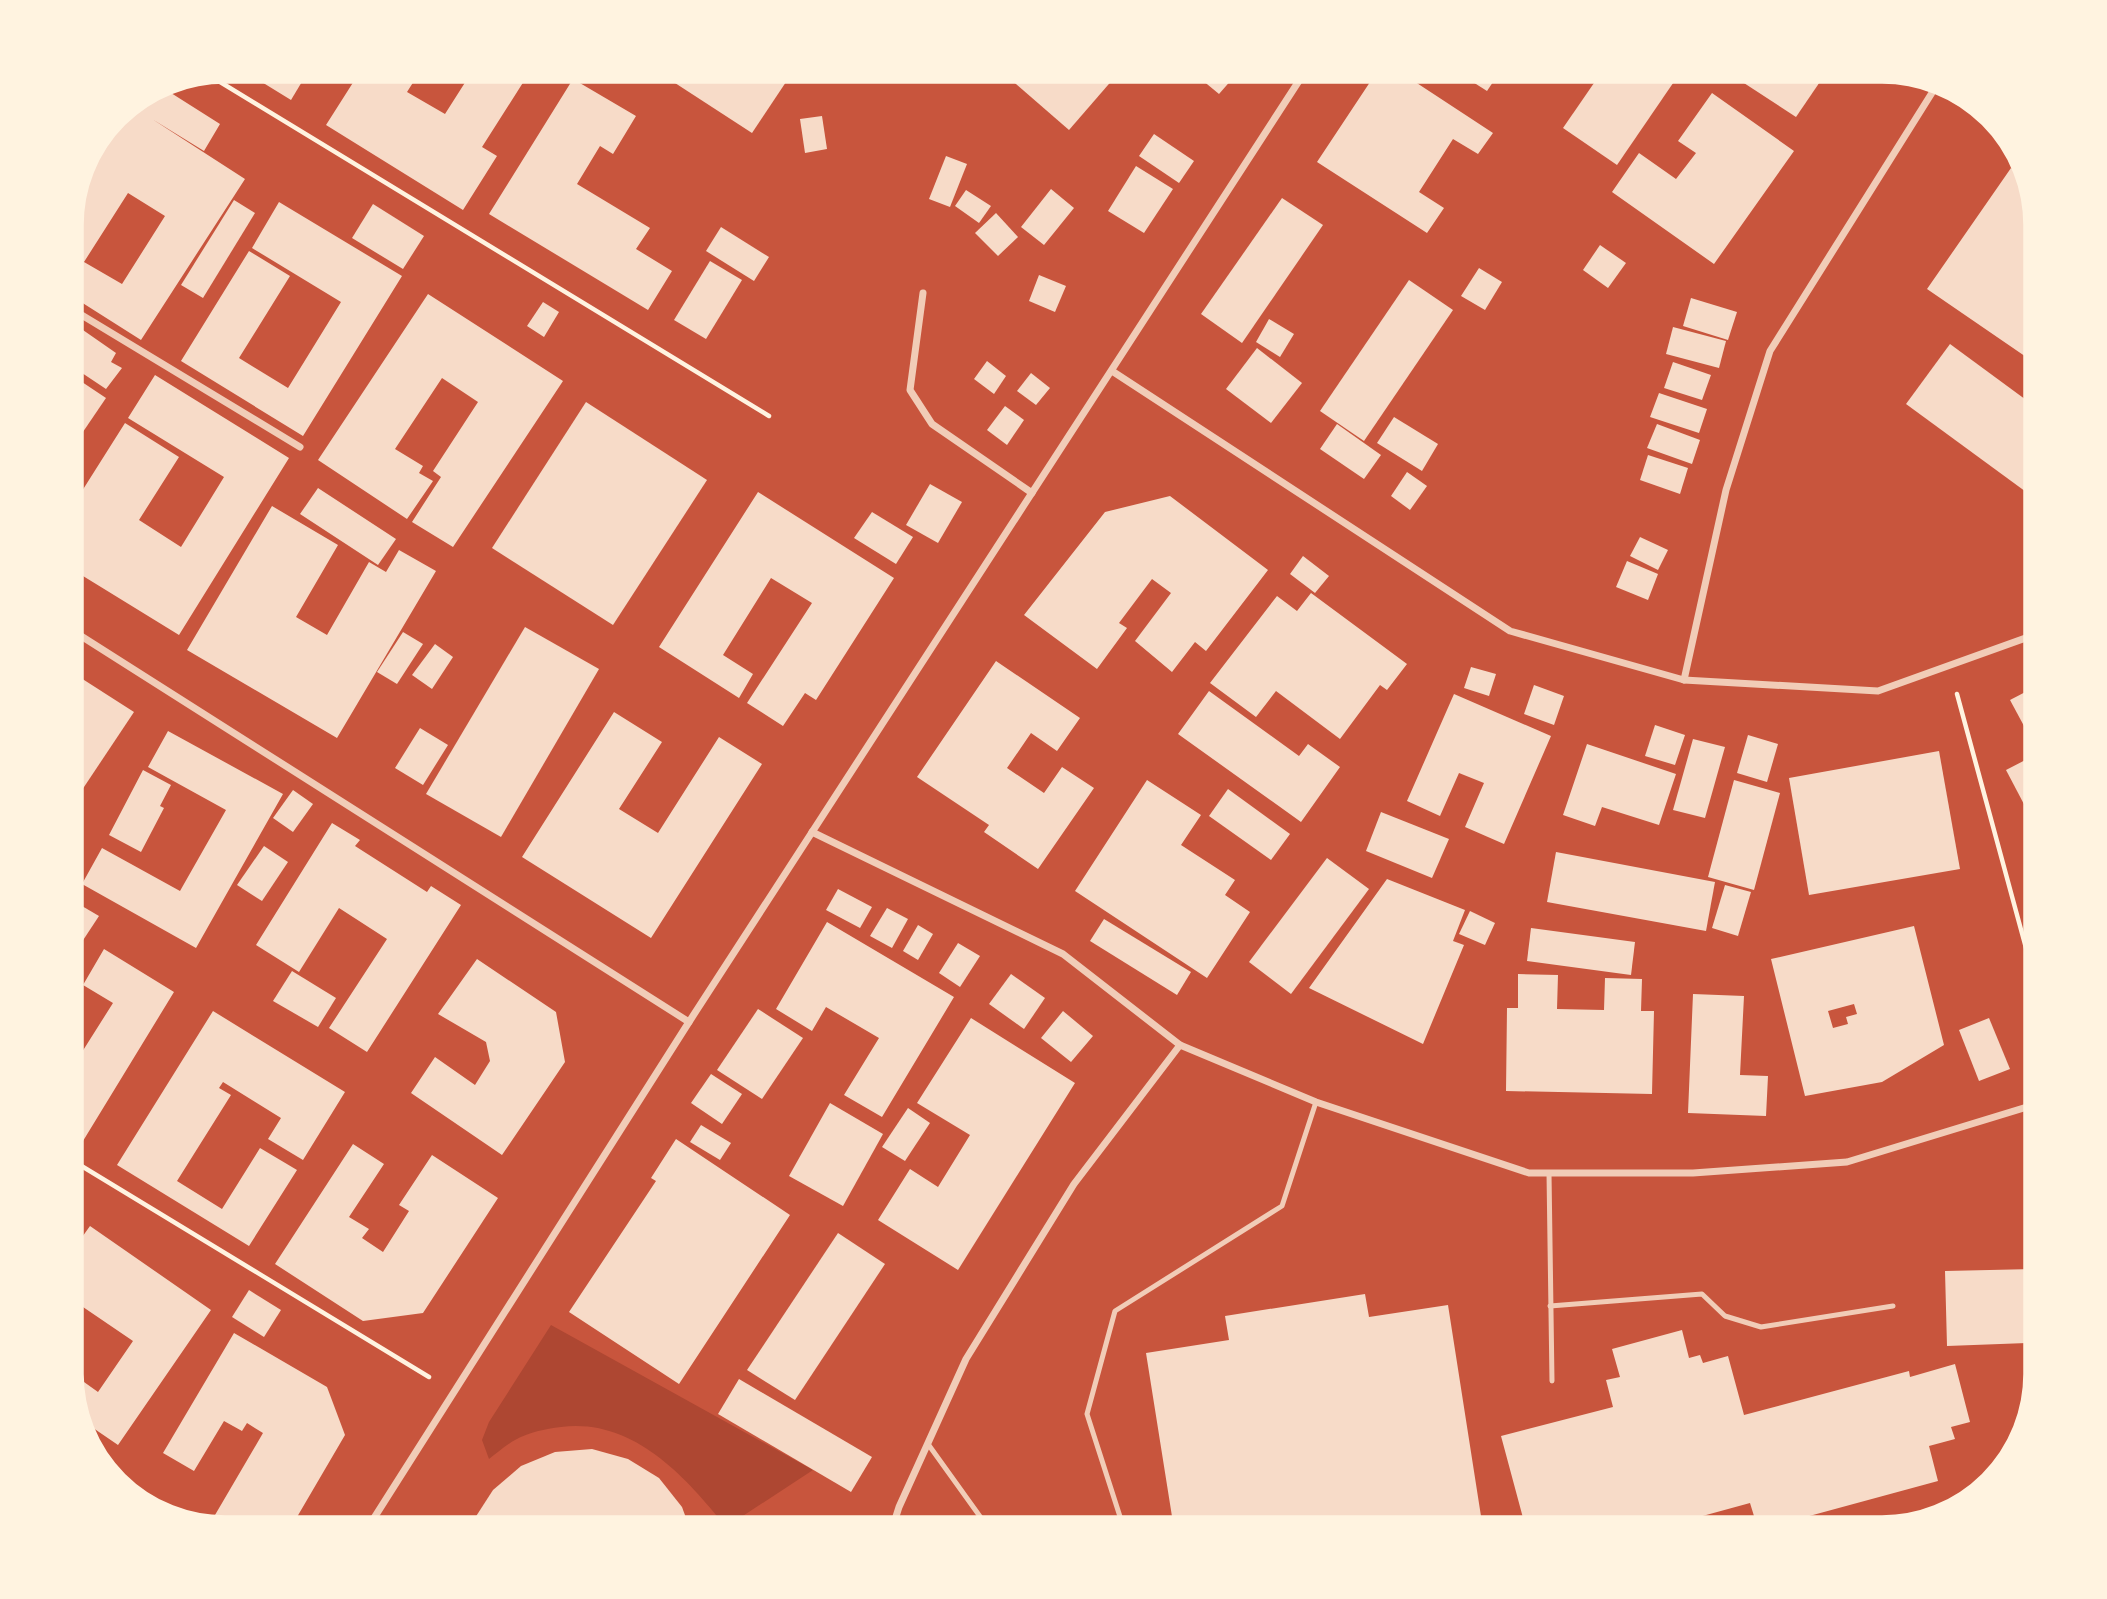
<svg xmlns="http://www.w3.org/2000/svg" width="2107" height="1599" viewBox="0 0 2107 1599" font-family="Quicksand,sans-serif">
  <rect width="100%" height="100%" fill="#c8553d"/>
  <!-- green -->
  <path fill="#ae4732" d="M551,1325L813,1470L726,1527C685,1476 633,1418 561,1427C545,1429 529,1432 515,1440C506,1445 497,1453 489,1459L482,1440L489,1422Z"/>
  <!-- building -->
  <g fill="#f7dbc8" fill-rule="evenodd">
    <polygon points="242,70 309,70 291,100"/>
    <polygon points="361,70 421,70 407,92 445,114 473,70 531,70 482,147 497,156 463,210 326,125"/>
    <polygon points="655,70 794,70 752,133"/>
    <polygon points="1000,70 1121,70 1069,130"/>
    <polygon points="1190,70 1240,70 1219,94"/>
    <polygon points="1378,70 1397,70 1493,133 1478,154 1453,139 1419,192 1444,208 1427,233 1317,162"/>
    <polygon points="1454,70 1501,70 1487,91"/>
    <polygon points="1603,70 1682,70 1617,165 1563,128"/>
    <polygon points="1724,70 1828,70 1796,117"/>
    <polygon points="573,79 636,116 613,154 600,146 577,184 650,228 636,249 672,271 648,310 489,214"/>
    <path d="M160,86L220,124L204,151L152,119L245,179L141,340L70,295V215L86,156L123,109ZM128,193L165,216L122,284L84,262Z"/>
    <polygon points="1712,93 1794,151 1714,264 1612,192 1639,153 1676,179 1696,153 1678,141"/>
    <polygon points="822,116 827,149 805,153 800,119"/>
    <polygon points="1154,134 1194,161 1179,183 1139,156"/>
    <polygon points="946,156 967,164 950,207 929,199"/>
    <polygon points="1136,166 1173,189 1144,233 1108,211"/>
    <polygon points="2011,168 2026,179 2037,225 2037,281 2026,296 2037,303 2037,354 2032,361 1927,289"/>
    <polygon points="1051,189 1074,208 1044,245 1021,227"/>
    <polygon points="966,190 991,206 979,223 955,206"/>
    <polygon points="1282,198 1323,225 1242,343 1201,314"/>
    <polygon points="234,200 255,213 203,298 181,285"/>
    <polygon points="279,202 402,276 303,436 181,361 249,251 290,276 239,358 288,388 341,302 252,248"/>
    <polygon points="373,204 424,236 403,269 352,238"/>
    <polygon points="996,213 1018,237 998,256 975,233"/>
    <polygon points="721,227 769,257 754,281 706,251"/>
    <polygon points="1600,245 1626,263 1608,288 1583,270"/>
    <polygon points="710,261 742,280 706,339 674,320"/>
    <polygon points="1479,268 1502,282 1485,310 1461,296"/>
    <polygon points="1039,275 1066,286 1055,312 1029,301"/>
    <polygon points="1409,280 1453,310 1364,441 1320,411"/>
    <polygon points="428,294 563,381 453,547 412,522 441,477 433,471 478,402 442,378 395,449 423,466 419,473 433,481 407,519 318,460"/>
    <polygon points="1691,298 1737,312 1728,340 1683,326"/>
    <polygon points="543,302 559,312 544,337 527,326"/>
    <polygon points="1269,319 1294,334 1280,357 1256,342"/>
    <polygon points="70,321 116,353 111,362 122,368 106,389 70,365"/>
    <polygon points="1673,327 1726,341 1719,368 1666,354"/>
    <polygon points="1950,344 2037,408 2037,500 1906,404"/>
    <polygon points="1257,348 1302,383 1271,423 1226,389"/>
    <polygon points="987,361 1006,376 994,394 974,379"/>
    <polygon points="1673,362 1711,375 1702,400 1664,388"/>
    <polygon points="1031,373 1050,388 1036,405 1017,391"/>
    <polygon points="70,374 106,398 70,451"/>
    <polygon points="155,375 289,458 179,635 70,568 70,510 125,423 179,457 139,520 181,547 224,477 128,418"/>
    <polygon points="1659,393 1707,409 1699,433 1650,417"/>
    <polygon points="586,402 707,480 613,625 492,548"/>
    <polygon points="1005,406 1024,420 1007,445 987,430"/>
    <polygon points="1394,417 1438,444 1422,471 1377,443"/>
    <polygon points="1337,424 1381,455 1364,479 1320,449"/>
    <polygon points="1657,424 1700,440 1692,464 1647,448"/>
    <polygon points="1648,455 1688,468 1680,494 1640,480"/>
    <polygon points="1407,472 1427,486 1410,510 1391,496"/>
    <polygon points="930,484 962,502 938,543 906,525"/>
    <polygon points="318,488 396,539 378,565 300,514"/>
    <polygon points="758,492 894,578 816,700 805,693 783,726 747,703 812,603 771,578 723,655 753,674 739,698 659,647"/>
    <polygon points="1170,496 1268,570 1206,651 1195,642 1172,672 1135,641 1171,593 1152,579 1119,623 1127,628 1097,669 1024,615 1105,512"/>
    <polygon points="272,506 338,545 296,617 327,635 369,562 386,572 399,550 436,571 337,738 187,650"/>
    <polygon points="872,512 913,537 896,564 854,538"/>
    <polygon points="1640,537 1668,550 1658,570 1630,556"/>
    <polygon points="1303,556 1329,576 1315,593 1290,574"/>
    <polygon points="1627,561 1658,574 1648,600 1616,587"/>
    <polygon points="1311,593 1407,664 1387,690 1380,685 1340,739 1276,691 1256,717 1210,683 1277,596 1297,611"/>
    <polygon points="525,627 599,669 501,837 426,794"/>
    <polygon points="403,632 423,644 397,684 377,672"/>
    <polygon points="435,644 453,657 432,689 412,675"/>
    <polygon points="996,661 1080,718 1057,751 1031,733 1007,768 1044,793 1062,767 1094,788 1038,869 984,832 989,825 917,777"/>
    <polygon points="1471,667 1496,674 1489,696 1464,688"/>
    <polygon points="70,671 134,712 70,808"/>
    <polygon points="1534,685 1564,696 1554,725 1524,714"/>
    <polygon points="2037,686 2037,719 2024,726 2010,700"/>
    <polygon points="1209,691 1299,756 1308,744 1340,767 1301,822 1178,734"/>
    <polygon points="1454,694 1551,736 1504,844 1465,827 1484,783 1459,773 1440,816 1407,801"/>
    <polygon points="614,712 662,742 619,809 658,833 719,737 762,764 651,938 522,857"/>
    <polygon points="1655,725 1685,735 1675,765 1645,756"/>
    <polygon points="420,728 448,745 423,785 395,768"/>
    <polygon points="168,731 283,794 196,948 82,884 102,848 180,891 226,810 148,767"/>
    <polygon points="1748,735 1778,744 1767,782 1737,773"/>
    <polygon points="1693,739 1725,747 1705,818 1673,810"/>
    <polygon points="1587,744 1676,774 1659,825 1602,807 1595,826 1563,815"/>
    <polygon points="1939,751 1960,869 1809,895 1789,778"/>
    <polygon points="2037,754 2037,829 2006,770"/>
    <polygon points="143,770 171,785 160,806 164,808 141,852 109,835"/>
    <polygon points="1147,780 1201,815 1181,845 1235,880 1225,895 1250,912 1207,978 1075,891"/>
    <polygon points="1734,780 1780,793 1754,890 1708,877"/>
    <polygon points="1228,789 1290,834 1271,860 1209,816"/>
    <polygon points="293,790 313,804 293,832 273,818"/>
    <polygon points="1381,812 1449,839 1432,878 1366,851"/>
    <polygon points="332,823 360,840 355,846 427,892 431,886 461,905 367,1052 329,1028 387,939 339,908 299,972 256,945"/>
    <polygon points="264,846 288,862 262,901 237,885"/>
    <polygon points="1556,852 1715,882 1706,931 1547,902"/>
    <polygon points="1327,858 1369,889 1291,994 1249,962"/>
    <polygon points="1387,879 1465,910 1453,941 1464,945 1423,1044 1309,988"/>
    <polygon points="1725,885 1751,892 1738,936 1712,928"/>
    <polygon points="838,889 872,907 860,928 826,910"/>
    <polygon points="70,899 99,916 70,960"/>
    <polygon points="887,908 908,919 892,948 870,936"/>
    <polygon points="1470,911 1495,923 1485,945 1459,934"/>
    <polygon points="1104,919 1191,972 1177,995 1090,941"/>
    <polygon points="827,922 954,997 882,1117 844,1095 879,1038 826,1007 812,1031 776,1009"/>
    <polygon points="918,925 933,934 918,960 903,951"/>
    <path d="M1914,926L1944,1045L1882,1082L1805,1096L1771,959ZM1854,1004L1857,1014L1846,1017L1848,1024L1833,1028L1828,1011Z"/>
    <polygon points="1531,928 1635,942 1631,975 1527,961"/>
    <polygon points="958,943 980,956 960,987 939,973"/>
    <polygon points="104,949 174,992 83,1141 70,1134 70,1071 113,1003 83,985"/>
    <polygon points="477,959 556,1012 565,1062 502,1155 411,1093 435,1057 475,1085 490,1061 486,1042 438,1014"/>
    <polygon points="292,971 336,998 318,1027 273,1001"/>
    <polygon points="1011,974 1045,998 1024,1029 989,1004"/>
    <polygon points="1518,974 1558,975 1557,1009 1604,1010 1605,978 1642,979 1641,1011 1654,1011 1652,1094 1506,1091 1507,1008 1518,1008"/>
    <polygon points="1693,994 1744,996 1740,1075 1768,1076 1766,1116 1688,1113"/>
    <polygon points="758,1009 803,1038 762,1099 717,1070"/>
    <polygon points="213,1011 345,1092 303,1160 268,1139 281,1118 223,1082 219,1088 231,1095 177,1181 222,1209 260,1148 297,1170 249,1246 117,1165"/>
    <polygon points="1063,1011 1093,1036 1071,1062 1041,1038"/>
    <polygon points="971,1018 1075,1083 958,1270 878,1220 910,1169 938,1187 970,1135 917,1103"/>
    <polygon points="1989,1018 2010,1069 1979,1081 1959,1030"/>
    <polygon points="711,1074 742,1094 722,1124 691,1103"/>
    <polygon points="830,1103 883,1134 843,1206 789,1176"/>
    <polygon points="908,1108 930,1123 905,1161 882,1147"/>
    <polygon points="701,1125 731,1143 720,1160 690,1142"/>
    <polygon points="676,1139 790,1215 679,1384 569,1312 656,1181 651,1178"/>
    <polygon points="353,1144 384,1164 349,1217 369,1229 362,1238 383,1252 409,1211 399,1205 432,1155 498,1198 423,1313 363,1321 275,1264"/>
    <polygon points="90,1226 211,1310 118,1445 80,1419 70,1383 70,1372 98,1392 133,1341 83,1307 70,1326 70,1254"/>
    <polygon points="838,1233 885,1264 795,1400 747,1370"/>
    <polygon points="2037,1269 2037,1363 2028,1364 2027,1343 1947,1346 1945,1271"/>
    <polygon points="249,1290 281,1310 264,1337 232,1317"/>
    <polygon points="1365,1294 1369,1317 1448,1305 1483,1529 1174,1529 1146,1353 1229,1340 1225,1316"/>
    <polygon points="1682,1330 1689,1358 1700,1355 1703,1363 1728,1356 1744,1415 1909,1371 1910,1377 1955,1364 1970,1422 1951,1427 1955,1439 1929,1446 1938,1481 1761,1529 1758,1529 1750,1503 1655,1529 1526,1529 1501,1436 1613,1407 1606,1380 1620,1377 1612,1349"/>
    <polygon points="234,1333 327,1387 345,1435 290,1529 240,1529 215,1515 263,1433 247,1423 242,1431 224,1421 194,1471 163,1453"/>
    <polygon points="739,1379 872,1457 851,1492 718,1414"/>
    <polygon points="592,1449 628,1459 659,1478 682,1507 690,1529 472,1529 473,1521 493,1490 521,1466 555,1452"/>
    <polygon points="138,1490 165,1507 165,1508 133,1498"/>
  </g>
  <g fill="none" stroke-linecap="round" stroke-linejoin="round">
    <!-- path -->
    <g stroke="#fff3e0" stroke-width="4.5">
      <polyline points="207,74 769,416"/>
      <polyline points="1957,694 2026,948 2037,972"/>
      <polyline points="70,1159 429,1377"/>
    </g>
    <!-- service -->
    <g stroke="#f1ccb7" stroke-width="5">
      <polyline points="1549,1173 1552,1381"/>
      <polyline points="1550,1306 1702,1294 1725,1316 1761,1327 1893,1306"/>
      <polyline points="928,1444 989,1529"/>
      <polyline points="1124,1529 1087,1414 1115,1311 1282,1206 1316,1102"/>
    </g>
    <!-- minor -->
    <g stroke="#f1ccb7" stroke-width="7">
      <polyline points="923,293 910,390 932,424 1032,493"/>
      <polyline points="70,308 300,447"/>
      <polyline points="1112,371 1510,631 1684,680 1878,691 2037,634"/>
      <polyline points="70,629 689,1022"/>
      <polyline points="1684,680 1726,490 1770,351 1935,88"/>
      <polyline points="812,832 1063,954 1180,1045 1316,1102 1529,1173 1693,1173 1847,1162 2037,1104"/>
      <polyline points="367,1529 689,1022 1306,70"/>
      <polyline points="892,1529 899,1507 966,1359 1074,1184 1180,1045"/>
    </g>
  </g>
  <!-- crop -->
  <path d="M0 0H2107V1599H0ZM225 82H1882A143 143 0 0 1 2025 225V1374A143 143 0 0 1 1882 1517H225A143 143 0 0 1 82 1374V225A143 143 0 0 1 225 82Z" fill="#fff3e0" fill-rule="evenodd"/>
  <path fill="none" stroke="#fff3e0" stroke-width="3.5" d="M225 82H1882A143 143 0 0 1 2025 225V1374A143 143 0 0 1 1882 1517H225A143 143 0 0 1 82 1374V225A143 143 0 0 1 225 82Z"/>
</svg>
